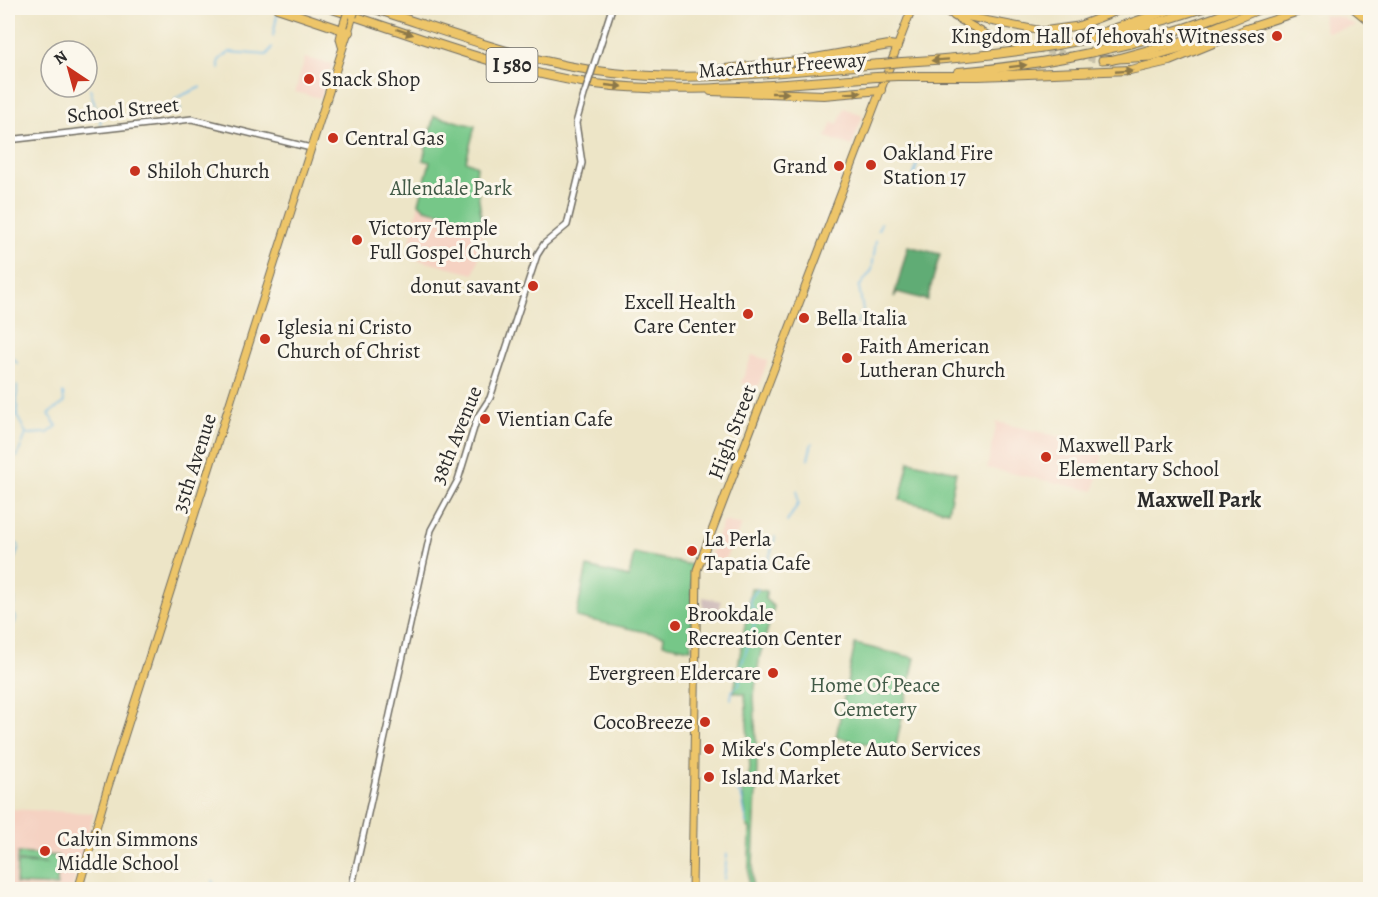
<svg xmlns="http://www.w3.org/2000/svg" width="1378" height="897" viewBox="0 0 1378 897" font-family="Alegreya,serif">
  <rect width="100%" height="100%" fill="#fbf7ec"/>
  <filter id="ink" filterUnits="userSpaceOnUse"><feTurbulence type="fractalNoise" baseFrequency=".0167" numOctaves="2"/><feDisplacementMap in="SourceGraphic" scale="12" xChannelSelector="R" yChannelSelector="G"/><feConvolveMatrix kernelMatrix="1 2 1 2 8 2 1 2 1" color-interpolation-filters="sRGB"/></filter>
  <filter id="wash" filterUnits="userSpaceOnUse"><feTurbulence type="fractalNoise" baseFrequency=".008" numOctaves="4" result="noise"/><feDisplacementMap in="SourceGraphic" scale="24" xChannelSelector="R" yChannelSelector="G"/><feGaussianBlur stdDeviation="1.35" result="paint"/><feColorMatrix in="noise" values="0 0 0 0 0 0 0 0 0 0 0 0 0 0 0 0 0 1.4 0 .05"/><feComposite in="paint" operator="in"/></filter>
  <g filter="url(#wash)">
    <rect width="100%" height="100%" fill="#ede5c7"/>
    <!-- built -->
    <g fill="#f5d2c2">
      <polygon points="1322,15 1341,17 1356,26 1326,32"/>
      <polygon points="305,58 332,64 321,98 295,92"/>
      <polygon points="844,108 863,115 852,146 826,137 832,122 838,124"/>
      <polygon points="419,203 426,209 482,223 481,249 474,274 406,257"/>
      <polygon points="752,355 768,360 758,387 741,383"/>
      <polygon points="997,422 1104,447 1094,491 987,468"/>
      <polygon points="723,521 742,525 724,561 709,558"/>
      <polygon points="8,809 94,813 72,889 8,889"/>
    </g>
    <!-- industrial -->
    <polygon fill="#d1bfbd" points="703,597 721,601 720,611 703,607"/>
    <!-- green -->
    <g fill="#76c788" stroke="#50795a" stroke-width="1.5">
      <polygon points="434,116 475,126 466,161 477,166 476,176 482,223 425,209 419,203 430,162 423,160"/>
      <polygon points="909,461 956,472 948,511 900,500"/>
      <polygon points="634,553 692,565 691,649 663,644 664,636 576,617 587,567 629,577"/>
      <polygon points="751,588 767,591 765,599 774,607 760,655 754,695 757,766 752,889 748,890 750,828 747,827 741,782 748,782 750,768 745,694 734,692"/>
      <polygon points="855,644 915,658 895,750 836,737"/>
      <polygon points="18,853 58,856 57,886 16,884 17,863 47,864 17,861"/>
    </g>
    <!-- forest -->
    <polygon fill="#60ac74" stroke="#466c50" stroke-width="1.5" points="908,246 940,254 927,300 897,292 894,297"/>
    <g fill="none" stroke-linecap="round" stroke-linejoin="round">
      <!-- stream -->
      <g stroke="#70bae9" stroke-width="1.5">
        <polyline points="273,36 277,15"/>
        <polyline points="219,69 219,60 230,52 267,55 272,47"/>
        <polyline points="90,89 95,106 102,113 100,124"/>
        <polyline points="181,110 175,102 176,98 201,87"/>
        <polyline points="914,185 912,181 920,155"/>
        <polyline points="878,230 881,223"/>
        <polyline points="854,329 863,311 859,287 872,270 876,240"/>
        <polyline points="8,358 13,358 17,363"/>
        <polyline points="17,386 17,416 26,433"/>
        <polyline points="26,434 48,433 57,426 48,414 64,403 63,393"/>
        <polyline points="17,457 26,434"/>
        <polyline points="808,459 812,443"/>
        <polyline points="8,494 14,480 14,466"/>
        <polyline points="8,499 11,513 9,537 19,546 8,579"/>
        <polyline points="787,522 798,504 797,491"/>
        <polyline points="767,566 775,537"/>
        <polyline points="8,590 15,600 11,613 16,618 14,624 8,625"/>
        <path d="M731,699L732,691L740,684L738,671C742,666 756,623 755,618C755,611 750,606 750,599L758,589"/>
        <polyline points="735,787 742,798 747,824"/>
        <polyline points="724,879 727,854"/>
        <polyline points="212,890 213,881"/>
      </g>
    </g>
  </g>
  <g filter="url(#ink)">
    <g fill="none" stroke-linecap="round" stroke-linejoin="round">
      <!-- major-tunnel -->
      <polyline stroke="#c6c0a8" stroke-width="7" stroke-dasharray="7 3.5" stroke-linecap="butt" points="1036,49 1102,60"/>
      <!-- minor casing -->
      <g stroke="#6f6c62" stroke-width="8">
        <g id="minor">
          <polyline points="598,52 612,8"/>
          <polyline points="8,140 192,119 311,148"/>
          <polyline points="351,890 431,530 458,480 477,418 490,398 537,255 544,244 567,225 582,163 576,123 584,95"/>
        </g>
      </g>
      <!-- major casing -->
      <g stroke="#6f6c62" stroke-width="9">
        <g id="major">
          <polyline points="922,8 1042,31 1078,26 1125,8"/>
          <polyline points="1353,8 1370,22"/>
          <polyline points="954,16 987,35 1019,45"/>
          <polyline points="1245,29 1310,8"/>
          <polyline points="342,46 340,39 343,26"/>
          <polyline points="1102,60 1151,57 1220,37"/>
          <polyline points="78,890 107,790 353,16"/>
          <polyline points="692,890 697,570 912,8"/>
        </g>
      </g>
      <!-- highway casing -->
      <g stroke="#6f6c62" stroke-width="10">
        <g id="highway">
          <polyline points="277,8 349,32"/>
          <path d="M329,8C411,34 502,70 587,83C683,96 780,84 877,77"/>
          <path d="M372,8C451,33 530,64 613,73C702,83 794,70 882,64"/>
          <polyline points="1101,33 1176,8"/>
          <polyline points="1112,60 1182,41 1262,8"/>
          <path d="M902,62C1006,56 1104,42 1203,8"/>
          <polyline points="706,71 798,61 889,45 897,46"/>
          <path d="M958,72C1055,64 1149,44 1240,8"/>
          <polyline points="897,76 978,76 1130,70 1169,61 1250,28"/>
          <polyline points="711,91 824,95 881,90"/>
        </g>
      </g>
      <!-- minor -->
      <use href="#minor" stroke="#fff" stroke-width="5"/>
      <!-- major -->
      <use href="#major" stroke="#edc569" stroke-width="7"/>
      <!-- highway -->
      <use href="#highway" stroke="#edc569" stroke-width="8"/>
      <!-- minor-bridge casing -->
      <g stroke="#6f6c62" stroke-width="8" stroke-linecap="butt">
        <polyline id="minor-bridge" points="584,95 598,52"/>
      </g>
      <!-- major-bridge casing -->
      <g stroke="#6f6c62" stroke-width="9" stroke-linecap="butt">
        <g id="major-bridge">
          <polyline points="353,16 356,8"/>
          <polyline points="343,26 349,8"/>
        </g>
      </g>
      <!-- highway-bridge casing -->
      <g stroke="#6f6c62" stroke-width="10" stroke-linecap="butt">
        <g id="highway-bridge">
          <polyline points="882,64 902,62"/>
          <polyline points="877,77 897,76"/>
        </g>
      </g>
      <!-- minor-bridge -->
      <use href="#minor-bridge" stroke="#fff" stroke-width="5"/>
      <!-- major-bridge -->
      <use href="#major-bridge" stroke="#edc569" stroke-width="7"/>
      <!-- highway-bridge -->
      <use href="#highway-bridge" stroke="#edc569" stroke-width="8"/>
    </g>
    <!-- one-way arrows -->
    <defs><path id="oneway-solid" d="M-6-.8H1V-3.2L6.5 0L1 3.2V.8H-6Z" transform="scale(1.5)"/></defs>
    <g fill="#8c784a">
      <use href="#oneway-solid" transform="translate(405 32) rotate(18)"/>
      <use href="#oneway-solid" transform="translate(940 60) rotate(176)"/>
      <use href="#oneway-solid" transform="translate(1018 66) rotate(-7)"/>
      <use href="#oneway-solid" transform="translate(1124 71) rotate(-5)"/>
      <use href="#oneway-solid" transform="translate(614 86) rotate(6)"/>
      <use href="#oneway-solid" transform="translate(780 93)"/>
      <use href="#oneway-solid" transform="translate(853 93) rotate(-3)"/>
    </g>
  </g>
  <!-- markers -->
  <g fill="#c8321e" stroke="#fbf7ec" stroke-width="2">
    <circle cx="1277" cy="36" r="6"/>
    <circle cx="309" cy="79" r="6"/>
    <circle cx="333" cy="138" r="6"/>
    <circle cx="871" cy="165" r="6"/>
    <circle cx="839" cy="166" r="6"/>
    <circle cx="135" cy="171" r="6"/>
    <circle cx="357" cy="240" r="6"/>
    <circle cx="533" cy="286" r="6"/>
    <circle cx="748" cy="314" r="6"/>
    <circle cx="804" cy="318" r="6"/>
    <circle cx="265" cy="339" r="6"/>
    <circle cx="847" cy="358" r="6"/>
    <circle cx="485" cy="419" r="6"/>
    <circle cx="1046" cy="457" r="6"/>
    <circle cx="692" cy="551" r="6"/>
    <circle cx="675" cy="626" r="6"/>
    <circle cx="773" cy="673" r="6"/>
    <circle cx="705" cy="722" r="6"/>
    <circle cx="709" cy="749" r="6"/>
    <circle cx="709" cy="777" r="6"/>
    <circle cx="45" cy="851" r="6"/>
  </g>
  <g text-anchor="middle" stroke-width="6" stroke-linejoin="round" paint-order="stroke">
    <!-- shield labels -->
    <rect fill="#fbf7ec" stroke="#696865" stroke-width="1.5" x="486.5" y="48" width="51" height="34" rx="4.5"/>
    <g font-size="20" font-weight="bold" fill="#2b2b2b">
      <text x="512" y="72">I 580</text>
    </g>
    <!-- poi labels -->
    <g font-size="21" fill="#2b2b2b" stroke="#fbf7ec" text-anchor="start">
      <text x="1265" y="43" text-anchor="end">Kingdom Hall of Jehovah's Witnesses</text>
      <text x="321" y="86">Snack Shop</text>
      <text x="345" y="145">Central Gas</text>
      <text x="883" y="160">Oakland Fire<tspan x="883" dy="24">Station 17</tspan></text>
      <text x="827" y="173" text-anchor="end">Grand</text>
      <text x="147" y="178">Shiloh Church</text>
      <text x="369" y="235">Victory Temple<tspan x="369" dy="24">Full Gospel Church</tspan></text>
      <text x="521" y="293" text-anchor="end">donut savant</text>
      <text x="736" y="309" text-anchor="end">Excell Health<tspan x="736" dy="24">Care Center</tspan></text>
      <text x="816" y="325">Bella Italia</text>
      <text x="277" y="334">Iglesia ni Cristo<tspan x="277" dy="24">Church of Christ</tspan></text>
      <text x="859" y="353">Faith American<tspan x="859" dy="24">Lutheran Church</tspan></text>
      <text x="497" y="426">Vientian Cafe</text>
      <text x="1058" y="452">Maxwell Park<tspan x="1058" dy="24">Elementary School</tspan></text>
      <text x="704" y="546">La Perla<tspan x="704" dy="24">Tapatia Cafe</tspan></text>
      <text x="687" y="621">Brookdale<tspan x="687" dy="24">Recreation Center</tspan></text>
      <text x="761" y="680" text-anchor="end">Evergreen Eldercare</text>
      <text x="693" y="729" text-anchor="end">CocoBreeze</text>
      <text x="721" y="756">Mike's Complete Auto Services</text>
      <text x="721" y="784">Island Market</text>
      <text x="57" y="846">Calvin Simmons<tspan x="57" dy="24">Middle School</tspan></text>
    </g>
    <!-- street labels -->
    <g font-size="21" fill="#2b2b2b" stroke="#fbf7ec">
      <text transform="translate(782 65) rotate(-4)" y="7">MacArthur Freeway</text>
      <text transform="translate(123 110) rotate(-6)" y="7">School Street</text>
      <text transform="translate(732 432) rotate(-69)" y="7">High Street</text>
      <text transform="translate(456 435) rotate(-68)" y="7">38th Avenue</text>
      <text transform="translate(194 463) rotate(-72)" y="7">35th Avenue</text>
    </g>
    <!-- park labels -->
    <g font-size="21" fill="#425a47" stroke="#fbf7ec">
      <text x="451" y="195">Allendale Park</text>
      <text x="875" y="692">Home Of Peace<tspan x="875" dy="24">Cemetery</tspan></text>
    </g>
    <!-- neighbourhood labels -->
    <g font-size="22" font-weight="bold" fill="#2b2b2b" stroke="#fbf7ec">
      <text x="1199" y="507">Maxwell Park</text>
    </g>
  </g>
  <!-- margin -->
  <rect width="1378" height="897" fill="none" stroke="#fbf7ec" stroke-width="30"/>
  <!-- north arrow -->
  <g transform="translate(69 69) rotate(324)"><circle r="28" fill="#fbf7ec" stroke="#a8a59f" stroke-width="1.5"/>
  <path d="M0-4.5L10 22L0 15L-10 22Z" fill="#c8321e"/>
  <text y="-9" font-size="16" font-weight="bold" text-anchor="middle" fill="#2b2b2b">N</text>
  </g>
</svg>
